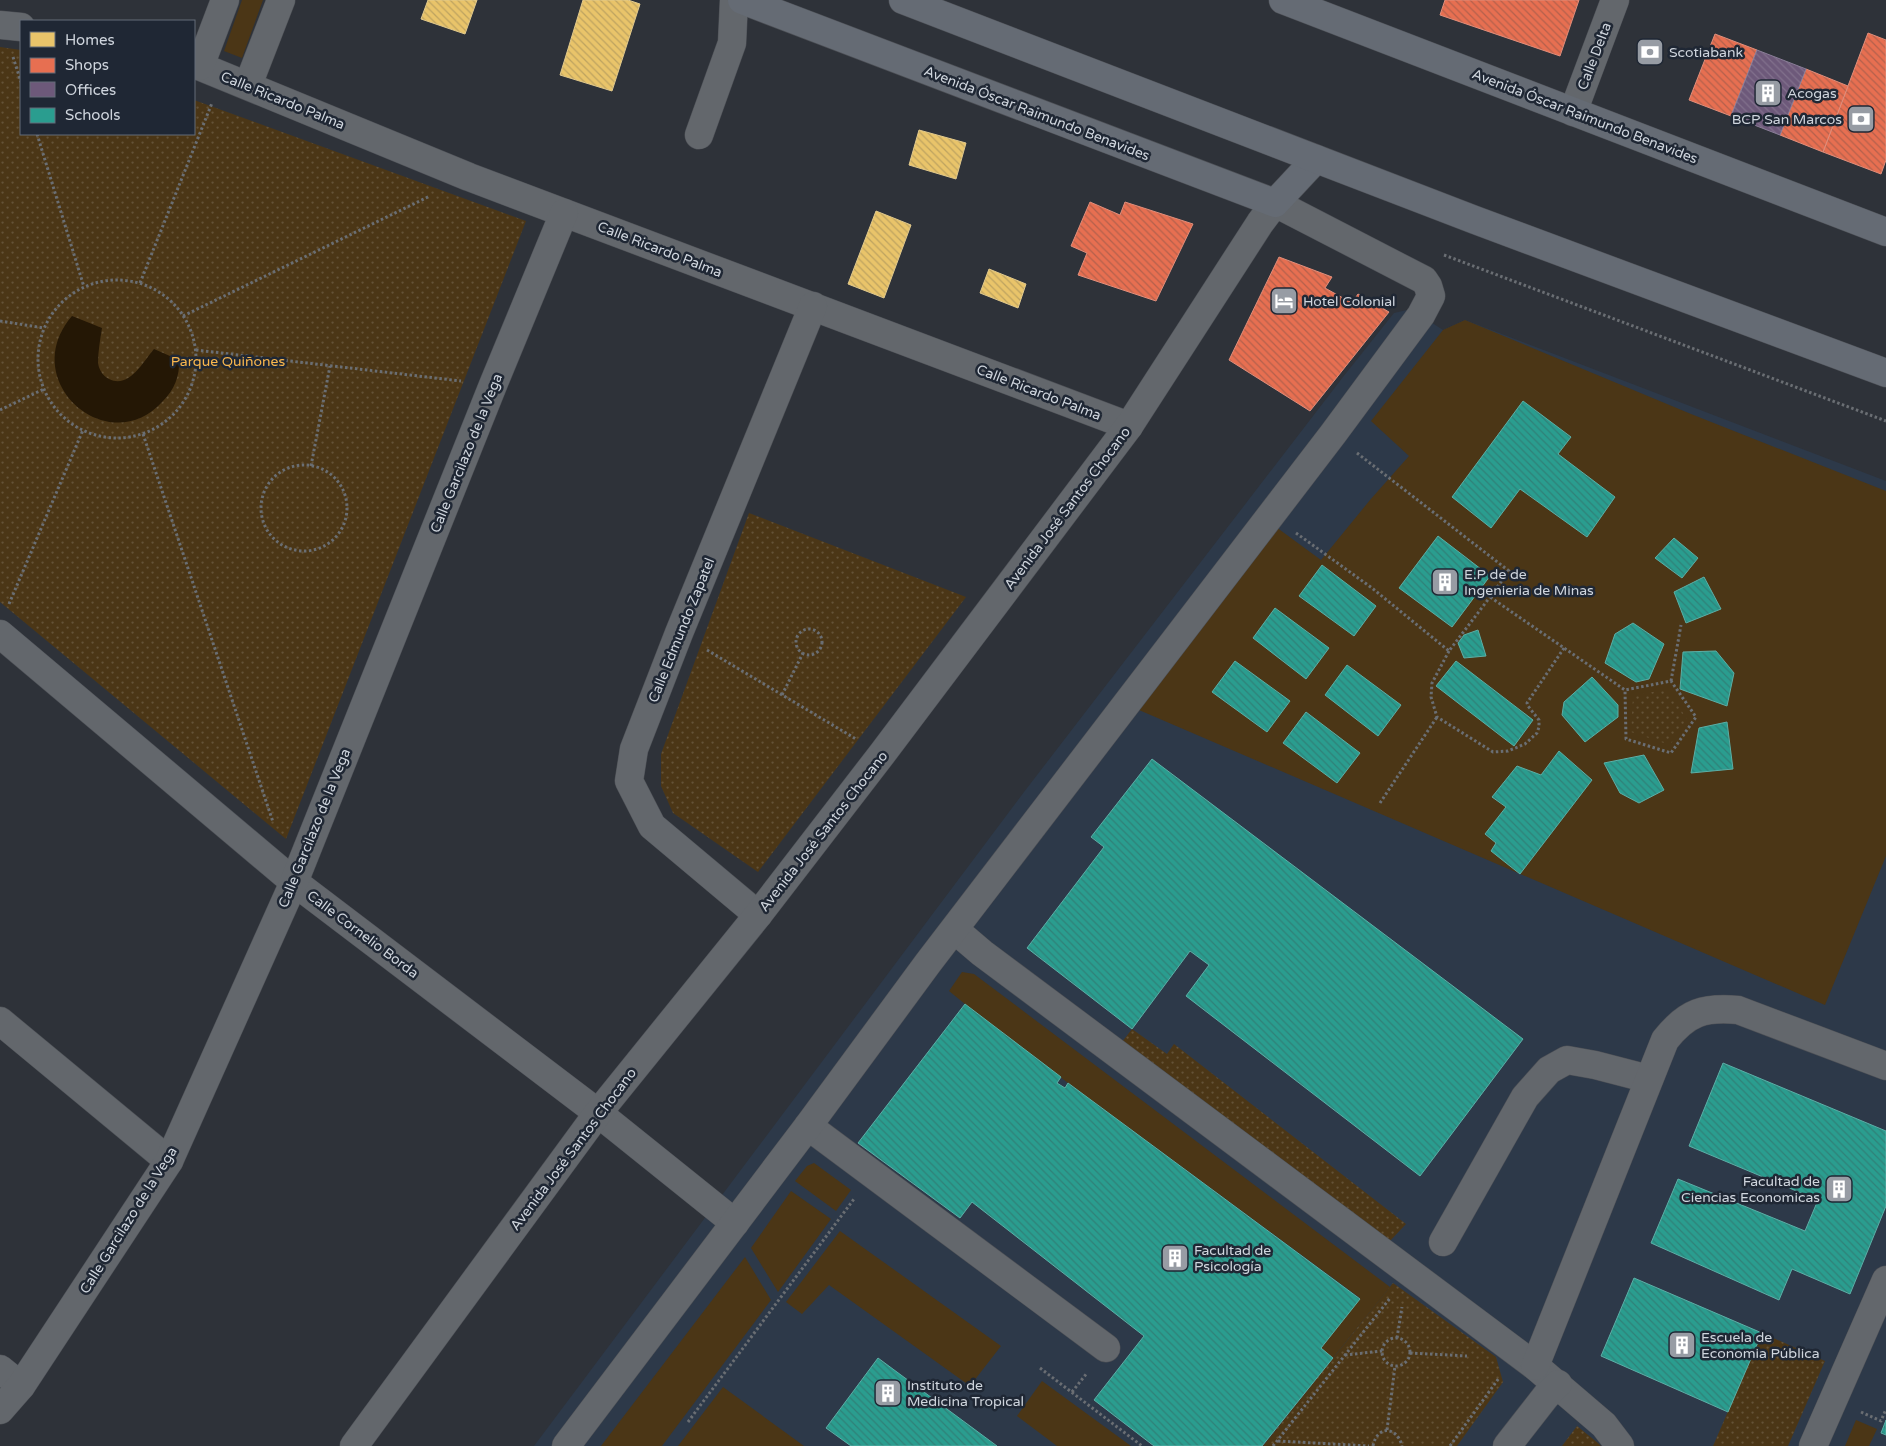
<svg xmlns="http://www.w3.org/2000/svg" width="1886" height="1446" viewBox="0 0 1886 1446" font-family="'Varela Round',sans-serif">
  <defs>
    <pattern id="park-dots" width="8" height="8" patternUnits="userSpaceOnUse" patternTransform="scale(1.25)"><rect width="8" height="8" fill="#4b3616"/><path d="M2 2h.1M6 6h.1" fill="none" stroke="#645237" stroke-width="1.8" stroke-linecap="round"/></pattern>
    <pattern id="homes-back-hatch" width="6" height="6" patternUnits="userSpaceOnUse" patternTransform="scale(1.25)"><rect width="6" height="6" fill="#e9c46a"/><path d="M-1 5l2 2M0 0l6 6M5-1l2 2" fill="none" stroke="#bea360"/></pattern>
    <pattern id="shops-back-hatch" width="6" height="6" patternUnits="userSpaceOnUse" patternTransform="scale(1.25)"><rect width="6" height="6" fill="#e76f51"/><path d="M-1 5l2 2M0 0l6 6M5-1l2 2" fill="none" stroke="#b4614c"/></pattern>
    <pattern id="offices-back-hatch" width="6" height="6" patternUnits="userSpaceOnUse" patternTransform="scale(1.25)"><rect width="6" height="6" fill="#6d597a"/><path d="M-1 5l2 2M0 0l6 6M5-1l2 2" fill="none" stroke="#81708c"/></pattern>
    <pattern id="schools-back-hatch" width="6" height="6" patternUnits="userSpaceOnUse" patternTransform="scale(1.25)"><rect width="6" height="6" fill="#2a9d8f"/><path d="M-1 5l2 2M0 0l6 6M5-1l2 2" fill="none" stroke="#308178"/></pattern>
  </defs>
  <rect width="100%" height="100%" fill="#2e3239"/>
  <!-- built -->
  <polygon fill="#2d3949" points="1411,309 1443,330 1465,320 1886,481 1886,1446 534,1446 1024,792 1343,377 1394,313"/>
  <!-- grass -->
  <g fill="#4b3616">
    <polygon points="242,0 263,0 242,58 224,51"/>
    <polygon points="1465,320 1691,414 1886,491 1886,856 1825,1005 1125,704 1276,527 1321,560 1370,500 1409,456 1371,421 1443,330"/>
    <polygon points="962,972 974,974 1390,1287 1333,1358 1321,1348 1360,1298 1068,1083 965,1004 949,991"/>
    <polygon points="814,1163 851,1190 836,1211 795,1181 807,1166"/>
    <polygon points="791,1191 831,1219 778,1292 751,1248"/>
    <polygon points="840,1231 1001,1346 970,1386 829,1285 802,1314 786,1302"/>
    <polygon points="745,1257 771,1300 662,1446 601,1446"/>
    <polygon points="1042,1381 1131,1446 1057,1446 1017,1416"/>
    <polygon points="723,1387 804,1446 678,1446"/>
    <polygon points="1856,1420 1877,1429 1869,1446 1845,1446"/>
  </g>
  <!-- park -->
  <g fill="url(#park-dots)">
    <polygon points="0,47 21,50 21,134 194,134 194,100 526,221 286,839 0,602"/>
    <polygon points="749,513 966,597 758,872 673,813 661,786 661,754"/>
    <polygon points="1667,689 1687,719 1670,745 1631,732 1633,696"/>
    <polygon points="1132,1029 1167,1054 1174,1044 1406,1224 1389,1242 1122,1042"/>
    <polygon points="1393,1283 1496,1357 1503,1382 1457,1446 1263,1446"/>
    <polygon points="1762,1333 1825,1361 1788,1446 1713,1446"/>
    <polygon points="1577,1426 1598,1443 1601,1446 1562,1446"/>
  </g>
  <!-- water -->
  <path fill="#241705" d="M72,316L102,328C100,340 98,352 98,363C99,370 103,376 109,379C129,389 143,362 154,349L179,360C180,376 174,390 163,401C109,462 16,381 72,316Z"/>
  <!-- homes -->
  <g fill="url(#homes-back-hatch)" stroke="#e1c98c">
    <polygon points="428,0 477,0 465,34 421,19"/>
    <polygon points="583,0 628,0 640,4 612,91 560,75"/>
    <polygon points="919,130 966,143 956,179 909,165"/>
    <polygon points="876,211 911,225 884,298 848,284"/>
    <polygon points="989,269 1026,284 1018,308 980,293"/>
  </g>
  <!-- shops -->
  <g fill="url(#shops-back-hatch)" stroke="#e08e7b">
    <polygon points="1445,0 1579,0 1560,56 1440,15"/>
    <polygon points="1868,33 1886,40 1886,160 1881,174 1823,152"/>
    <polygon points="1715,34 1757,50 1731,116 1689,100"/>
    <polygon points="1806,69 1848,86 1823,152 1780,135"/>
    <polygon points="1090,202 1120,215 1125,202 1193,224 1156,301 1078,275 1087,253 1071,246"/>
    <polygon points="1279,257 1332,277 1325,288 1352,303 1358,294 1389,312 1310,411 1229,360"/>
  </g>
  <!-- offices -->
  <polygon fill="url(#offices-back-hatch)" stroke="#8a7e98" points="1757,50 1806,69 1780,135 1731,116"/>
  <!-- schools -->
  <g fill="url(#schools-back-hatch)" stroke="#5caea6">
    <polygon points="1523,401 1571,437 1558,454 1615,497 1587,537 1520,489 1491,528 1452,497"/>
    <polygon points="1438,536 1490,576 1452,627 1399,588"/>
    <polygon points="1674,538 1698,558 1682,578 1655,558"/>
    <polygon points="1322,565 1376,606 1354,636 1299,596"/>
    <polygon points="1704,577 1721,609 1686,623 1674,592"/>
    <polygon points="1275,608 1329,648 1306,679 1253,638"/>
    <polygon points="1633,623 1664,644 1649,679 1636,682 1605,663 1615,634"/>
    <polygon points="1478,630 1486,656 1464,658 1458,643 1464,635"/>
    <polygon points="1716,651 1734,673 1727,706 1680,689 1683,652"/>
    <polygon points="1235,661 1290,701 1267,732 1212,692"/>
    <polygon points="1456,661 1533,720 1514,746 1436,686"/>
    <polygon points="1347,665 1401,705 1378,736 1325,695"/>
    <polygon points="1592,677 1618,705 1618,717 1585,742 1562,715 1564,702"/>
    <polygon points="1306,712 1360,753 1337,783 1283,743"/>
    <polygon points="1727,722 1733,769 1691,773 1699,728"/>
    <polygon points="1559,751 1592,780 1520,874 1491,851 1496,843 1485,834 1506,807 1492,797 1517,766 1541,775"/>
    <polygon points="1644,755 1664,790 1639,803 1620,793 1604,763"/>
    <polygon points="1152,759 1523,1039 1420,1176 1186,996 1209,965 1190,951 1132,1029 1027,948 1104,847 1091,837"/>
    <polygon points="965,1004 1061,1077 1057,1083 1065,1088 1068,1083 1360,1299 1321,1348 1333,1358 1262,1446 1154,1446 1094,1400 1144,1336 972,1202 960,1218 858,1143"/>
    <polygon points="1723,1063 1886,1131 1886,1206 1850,1294 1792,1269 1779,1300 1651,1243 1678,1179 1805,1231 1818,1200 1689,1146"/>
    <polygon points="1634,1278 1762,1333 1728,1412 1601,1356"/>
    <polygon points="878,1358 997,1446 851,1446 826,1428"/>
    <polygon points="1886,1420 1886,1435 1881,1433"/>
  </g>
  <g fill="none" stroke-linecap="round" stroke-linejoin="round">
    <!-- minor casing -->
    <g stroke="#4c4f55" stroke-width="29">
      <g id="minor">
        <polyline points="0,25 21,27"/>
        <polyline points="194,64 469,177 1129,426"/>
        <polyline points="200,66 225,0"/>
        <polyline points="248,85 281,0"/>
        <polyline points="1573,112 1615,0"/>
        <polyline points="699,135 732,43 734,0"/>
        <polyline points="0,634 294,882 598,1113 735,1223"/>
        <polyline points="758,915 652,826 629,781 634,749 679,633 813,306"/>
        <polyline points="955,930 982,953 1535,1366 1604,1425 1620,1446"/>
        <polyline points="0,1021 169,1161"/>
        <polyline points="808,1126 1106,1348"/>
        <polyline points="1443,1242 1525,1097 1549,1070 1567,1060 1595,1065 1649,1079"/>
        <path d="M1535,1366L1665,1040C1687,1012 1704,1007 1738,1010L1886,1066"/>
        <polyline points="0,1369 21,1386"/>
        <polyline points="0,1410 21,1386 169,1161 294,882 493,385 564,213"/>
        <polyline points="354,1446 598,1113 758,915 882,754 1129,426 1260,223 1275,203 1424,280 1428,286 1431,296 1421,315 1333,434 928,963 808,1126 566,1446"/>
        <polyline points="1507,1446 1546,1396 1558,1384"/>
        <polyline points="1813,1446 1886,1280"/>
      </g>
    </g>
    <!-- major casing -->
    <g stroke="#4c4f55" stroke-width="29">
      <g id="major">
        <polyline points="742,0 1275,203 1316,159"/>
        <polyline points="903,0 1475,220 1886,373"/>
        <polyline points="1283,0 1886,232"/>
      </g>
    </g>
    <!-- path -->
    <g stroke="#6a6e73" stroke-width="3" stroke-dasharray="2.5 2.5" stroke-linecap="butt">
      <polyline points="13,57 21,82"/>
      <polyline points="37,134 84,287"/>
      <polyline points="1444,255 1886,421"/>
      <circle cx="117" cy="359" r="79"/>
      <polyline points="140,283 212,103"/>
      <polyline points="183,316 430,196"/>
      <polyline points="0,321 44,328"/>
      <polyline points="196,350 461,381"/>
      <polyline points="0,410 44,389"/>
      <polyline points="143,434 273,822"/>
      <polyline points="1357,453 1509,571 1490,597 1625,690 1671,681 1696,717 1671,753 1626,739 1625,690"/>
      <circle cx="304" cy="508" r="43"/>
      <polyline points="311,466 330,366"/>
      <polyline points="1296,533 1372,588 1449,651 1490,597"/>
      <polyline points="9,604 83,430"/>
      <circle cx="809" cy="642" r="13"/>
      <polyline points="707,650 856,739"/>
      <polyline points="1449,651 1432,683 1431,697 1437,717 1493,752 1508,751 1525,744 1537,733 1539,727 1539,720 1528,706 1527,703 1564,648"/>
      <polyline points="1671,681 1681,625"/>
      <polyline points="782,695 803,653"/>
      <polyline points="1380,803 1437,717"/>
      <polyline points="1397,1338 1402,1307"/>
      <circle cx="1396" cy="1352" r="14"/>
      <polyline points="1410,1353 1467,1356"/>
      <polyline points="1345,1355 1382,1351"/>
      <polyline points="1040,1368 1142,1446"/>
      <polyline points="1072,1392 1087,1373"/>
      <polyline points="1861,1412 1881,1421 1886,1409"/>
      <polyline points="688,1422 854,1199"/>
      <polyline points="1387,1430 1395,1366"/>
      <polyline points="1278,1441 1369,1446"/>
      <polyline points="1273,1446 1391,1297"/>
      <path d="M1373,1446C1377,1425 1397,1426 1402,1446"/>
      <polyline points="1450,1446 1499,1378"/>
    </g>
    <!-- minor -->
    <use href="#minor" stroke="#63676c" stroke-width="28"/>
    <!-- major -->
    <use href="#major" stroke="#656b74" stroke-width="28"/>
  </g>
  <!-- icons -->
  <defs>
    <g id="bank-square" transform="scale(1.4375)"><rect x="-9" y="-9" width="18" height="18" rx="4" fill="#979ca4" stroke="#1f2734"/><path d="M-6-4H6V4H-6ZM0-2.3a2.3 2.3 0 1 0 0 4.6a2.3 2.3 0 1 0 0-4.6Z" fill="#fff"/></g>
    <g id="building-square" transform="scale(1.4375)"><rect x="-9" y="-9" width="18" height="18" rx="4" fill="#979ca4" stroke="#1f2734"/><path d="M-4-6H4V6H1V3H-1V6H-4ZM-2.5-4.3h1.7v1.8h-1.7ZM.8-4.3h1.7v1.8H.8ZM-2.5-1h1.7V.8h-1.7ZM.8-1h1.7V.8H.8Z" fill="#fff"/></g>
    <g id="hotel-square" transform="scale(1.4375)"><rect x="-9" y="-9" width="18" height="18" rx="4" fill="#979ca4" stroke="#1f2734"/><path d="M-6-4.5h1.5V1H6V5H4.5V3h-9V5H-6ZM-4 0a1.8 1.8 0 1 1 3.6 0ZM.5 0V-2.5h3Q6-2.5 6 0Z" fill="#fff"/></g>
  </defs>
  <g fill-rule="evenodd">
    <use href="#bank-square" x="1650" y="52"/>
    <use href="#building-square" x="1768" y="93"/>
    <use href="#bank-square" x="1861" y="119"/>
    <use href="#hotel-square" x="1284" y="301"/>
    <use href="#building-square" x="1445" y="582"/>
    <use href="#building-square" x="1839" y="1189"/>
    <use href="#building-square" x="1175" y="1258"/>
    <use href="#building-square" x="1682" y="1345"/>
    <use href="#building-square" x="888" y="1393"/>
  </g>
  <g text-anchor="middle" stroke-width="5" stroke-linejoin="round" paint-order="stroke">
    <!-- poi labels -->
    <g font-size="14" fill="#cfd5dd" stroke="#1f2734" text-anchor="start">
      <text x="1669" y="57">Scotiabank</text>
      <text x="1787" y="98">Acogas</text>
      <text x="1842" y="124" text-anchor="end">BCP San Marcos</text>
      <text x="1303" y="306">Hotel Colonial</text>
      <text x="1464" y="579">E.P de de<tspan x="1464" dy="16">Ingenieria de Minas</tspan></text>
      <text x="1820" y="1186" text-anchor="end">Facultad de<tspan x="1820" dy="16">Ciencias Economicas</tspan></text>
      <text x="1194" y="1255">Facultad de<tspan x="1194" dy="16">Psicología</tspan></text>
      <text x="1701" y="1342">Escuela de<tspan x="1701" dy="16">Economia Pública</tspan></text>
      <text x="907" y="1390">Instituto de<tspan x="907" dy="16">Medicina Tropical</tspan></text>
    </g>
    <!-- street labels -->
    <g font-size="14" fill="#cfd5dd" stroke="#1f2734">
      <text transform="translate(1594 56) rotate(-69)" y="5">Calle Delta</text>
      <text transform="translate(283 100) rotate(22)" y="5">Calle Ricardo Palma</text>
      <text transform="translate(1037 113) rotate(21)" y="5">Avenida Óscar Raimundo Benavides</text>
      <text transform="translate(1585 116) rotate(21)" y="5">Avenida Óscar Raimundo Benavides</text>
      <text transform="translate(660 249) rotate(21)" y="5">Calle Ricardo Palma</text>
      <text transform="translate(1039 392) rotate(21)" y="5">Calle Ricardo Palma</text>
      <text transform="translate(466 453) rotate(-68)" y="5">Calle Garcilazo de la Vega</text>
      <text transform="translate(1067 508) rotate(-53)" y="5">Avenida José Santos Chocano</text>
      <text transform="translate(681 630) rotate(-68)" y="5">Calle Edmundo Zapatel</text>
      <text transform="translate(314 828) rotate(-68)" y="5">Calle Garcilazo de la Vega</text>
      <text transform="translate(823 831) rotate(-52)" y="5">Avenida José Santos Chocano</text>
      <text transform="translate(363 934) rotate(37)" y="5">Calle Cornelio Borda</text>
      <text transform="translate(573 1149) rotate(-53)" y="5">Avenida José Santos Chocano</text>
      <text transform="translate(128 1220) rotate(-58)" y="5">Calle Garcilazo de la Vega</text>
    </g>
    <!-- park labels -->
    <g font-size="14" fill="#fab74d" stroke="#1f2734">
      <text x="228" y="366">Parque Quiñones</text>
    </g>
  </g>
  <!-- legend -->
  <rect x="20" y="20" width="175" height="115" fill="#1f2734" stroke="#656d78"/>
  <rect x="30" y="32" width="25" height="15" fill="#e9c46a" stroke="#656d78"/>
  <text x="65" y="45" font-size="15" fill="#cfd5dd">Homes</text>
  <rect x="30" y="58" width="25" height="15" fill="#e76f51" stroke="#656d78"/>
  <text x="65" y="70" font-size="15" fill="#cfd5dd">Shops</text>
  <rect x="30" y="82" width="25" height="15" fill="#6d597a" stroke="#656d78"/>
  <text x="65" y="95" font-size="15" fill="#cfd5dd">Offices</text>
  <rect x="30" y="108" width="25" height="15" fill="#2a9d8f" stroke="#656d78"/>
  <text x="65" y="120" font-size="15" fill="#cfd5dd">Schools</text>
</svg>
